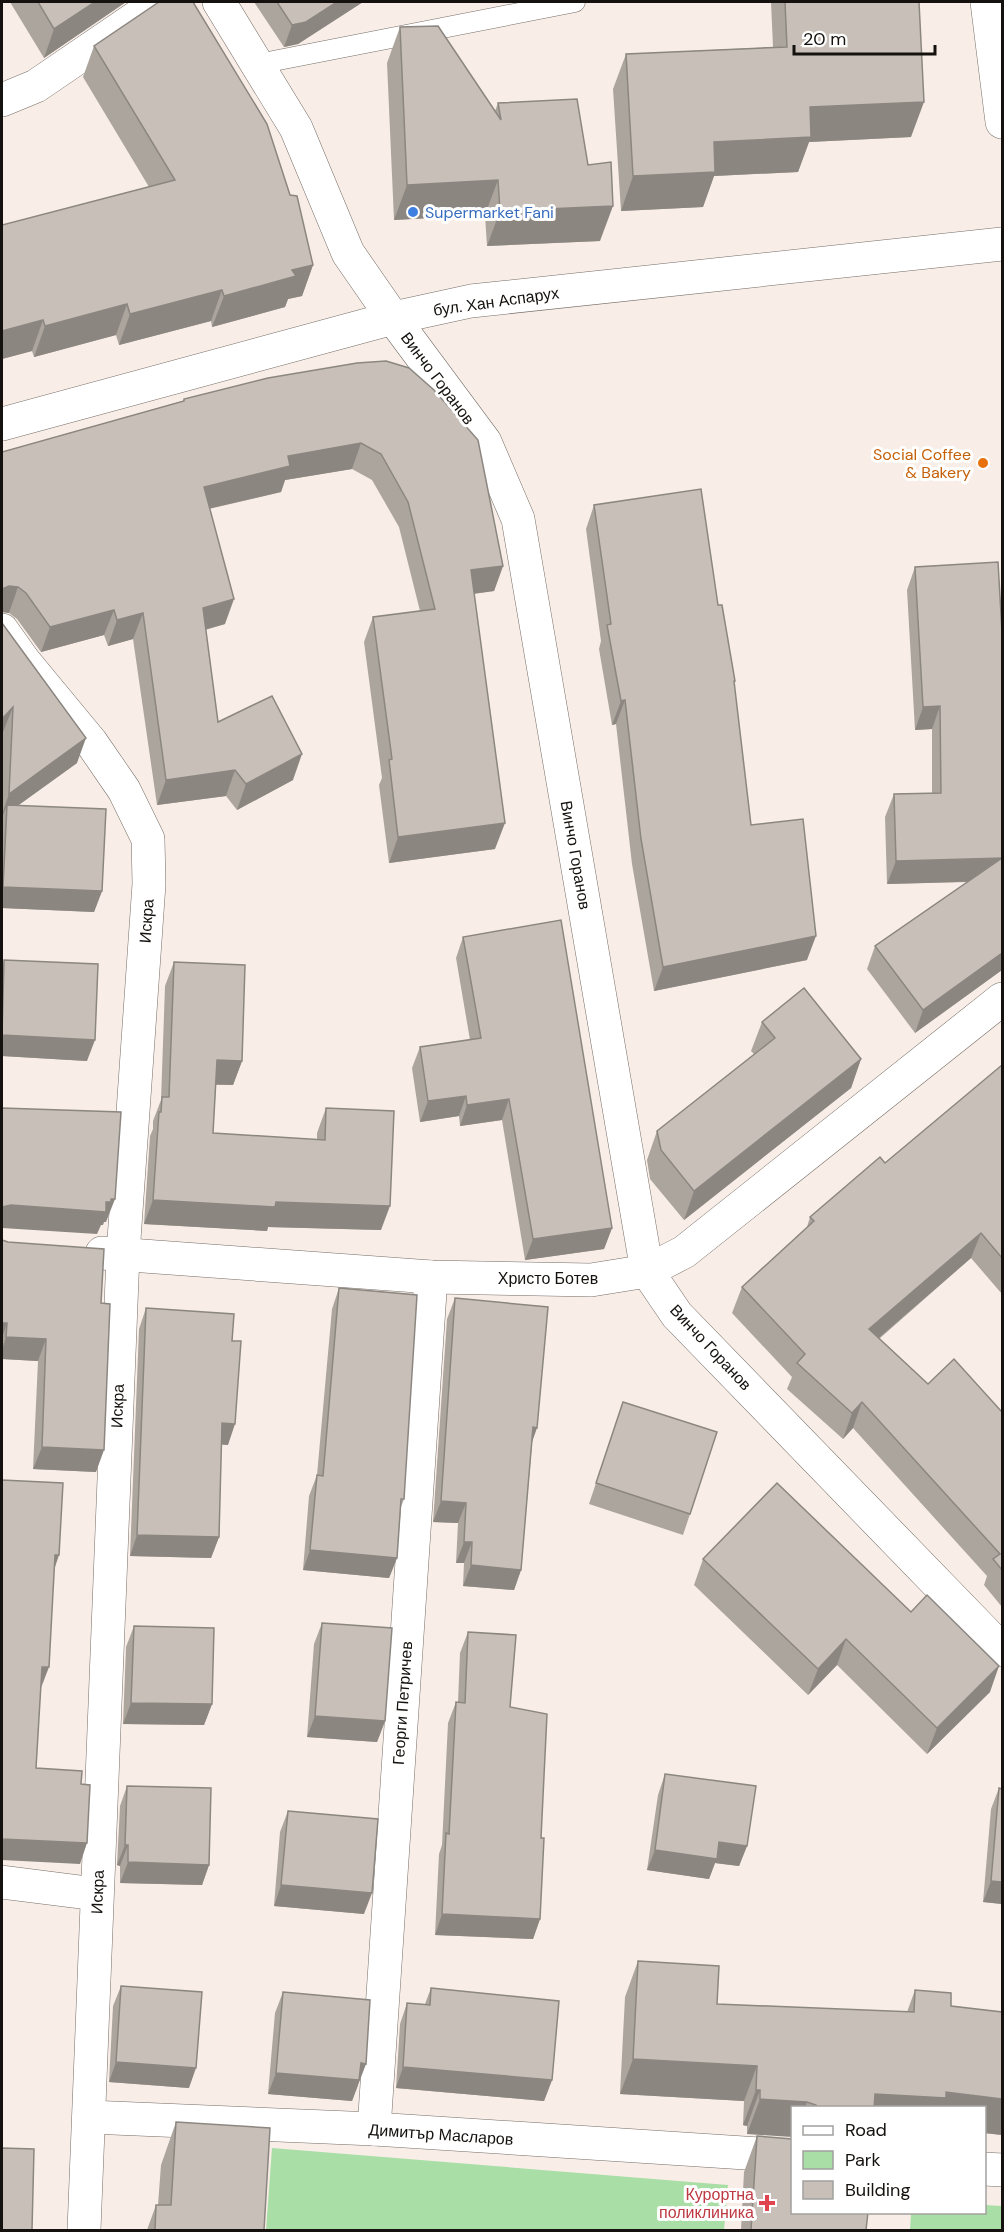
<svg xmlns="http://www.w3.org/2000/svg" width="1004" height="2232" viewBox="0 0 1004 2232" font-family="'DM Sans',sans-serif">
  <rect width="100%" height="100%" fill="#f8eee7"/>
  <!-- green -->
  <g fill="#a9dea7">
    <polygon points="272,2148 728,2185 724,2230 266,2230"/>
    <polygon points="985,2205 1002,2206 1002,2230 910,2230 911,2213 984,2212"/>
  </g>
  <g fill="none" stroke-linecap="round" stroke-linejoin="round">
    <!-- service casing -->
    <g stroke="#766d67" stroke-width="21">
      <polyline id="service" points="258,64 575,2"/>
    </g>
    <!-- minor casing -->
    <g stroke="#766d67" stroke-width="34">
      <g id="minor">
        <polyline points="219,2 296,128 348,253 393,318 485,442 518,519 647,1271 677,1315 1002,1650"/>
        <polyline points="2,100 36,86 159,2"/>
        <polyline points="2,630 24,661 91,742 124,790 148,839 149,884 123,1254 84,2230"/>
        <polyline points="102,1253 431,1277 591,1280 647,1271 684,1252 1002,999"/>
        <polyline points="2,1882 96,1894"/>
        <polyline points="89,2117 374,2129 792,2156"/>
        <polyline points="374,2129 431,1277"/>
        <polyline points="984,2169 1002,2170"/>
      </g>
    </g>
    <!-- tertiary casing -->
    <g stroke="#766d67" stroke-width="34">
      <g id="tertiary">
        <polyline points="987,2 1002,122"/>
        <polyline points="2,424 393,318 471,301 1002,244"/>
      </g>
    </g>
    <!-- service -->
    <use href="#service" stroke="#fff" stroke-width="20"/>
    <!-- minor -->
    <use href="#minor" stroke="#fff" stroke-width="33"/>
    <!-- tertiary -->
    <use href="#tertiary" stroke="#fff" stroke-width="33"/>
  </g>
  <!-- wall -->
  <g fill="#aca59e">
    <polygon points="10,2 126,2 44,58"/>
    <polygon points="254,2 363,2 298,44 284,47"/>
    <polygon points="771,2 919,2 911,137 809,142 798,172 714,176 703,207 621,211 613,89 626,54 773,47"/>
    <polygon points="400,27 495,111 498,103 600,241 487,246 485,215 394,220 387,63"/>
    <polygon points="94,46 313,265 302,296 288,299 285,307 212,327 211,321 119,345 116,335 34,357 32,351 2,359 149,187 83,77"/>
    <polygon points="357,363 503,566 494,591 474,594 495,849 389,863 379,785 382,778 364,642 373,617 420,611 399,527 372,480 352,469 285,480 281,492 209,509 225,624 205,630 218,722 293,780 237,810 226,796 157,805 133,639 108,646 104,635 41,652 17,619 9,613 2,612 2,452 183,401 184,399"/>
    <polygon points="594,505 718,605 734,684 751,825 807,960 654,991 632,864 616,724 612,725 599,649 601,641 586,529"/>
    <polygon points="915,567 1002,970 915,1033 867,969 875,946 968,882 887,884 885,817 894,794 932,793 932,729 915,730 907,590"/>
    <polygon points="2,623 77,763 19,805 102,891 94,912 2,908 2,773 3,732 2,734"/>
    <polygon points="463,937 612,1228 604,1249 525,1260 502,1120 460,1126 459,1116 420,1122 412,1068 420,1047 470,1040 456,958"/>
    <polygon points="4,960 87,1061 2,1056 2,968"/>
    <polygon points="174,962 242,1061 233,1085 216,1085 213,1133 317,1140 317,1133 326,1108 381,1230 268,1227 267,1231 144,1224 150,1136 153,1129 153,1121 161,1100 165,986"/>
    <polygon points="762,1022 861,1059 851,1088 684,1220 650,1179 647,1160 657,1131 754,1054 751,1051"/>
    <polygon points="1002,1065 1002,1294 971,1258 879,1339 928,1384 1002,1412 1002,1607 984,1585 987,1576 853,1428 843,1439 787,1389 792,1377 732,1313 742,1287 807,1227 810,1217 885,1163"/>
    <polygon points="2,1240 101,1303 96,1472 33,1469 38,1361 2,1359"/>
    <polygon points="339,1288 404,1499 401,1507 397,1558 389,1578 303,1570 309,1496 317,1475 332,1309"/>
    <polygon points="455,1298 532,1444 521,1570 514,1590 463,1586 464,1563 456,1563 458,1523 433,1522 447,1319"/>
    <polygon points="146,1308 232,1341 228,1445 221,1444 219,1537 211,1558 130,1556 139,1329"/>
    <polygon points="623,1402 690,1514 683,1535 589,1504"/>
    <polygon points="703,1559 990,1692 927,1754 837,1665 808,1695 694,1585"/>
    <polygon points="322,1623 385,1721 377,1742 307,1737 314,1644"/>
    <polygon points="134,1626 212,1704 204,1725 123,1724 126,1647"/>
    <polygon points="468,1632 510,1707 541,1838 540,1919 533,1939 435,1935 439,1854 442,1845 448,1723 456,1702 458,1702 460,1653"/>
    <polygon points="665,1774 747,1846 739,1866 715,1863 709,1879 647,1870 658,1795"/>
    <polygon points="127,1786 209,1865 202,1885 120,1883 120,1866 117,1865 120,1806"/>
    <polygon points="999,1788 1002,1789 1002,1904 983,1902 991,1809"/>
    <polygon points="288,1811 364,1914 274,1906 280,1832"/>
    <polygon points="638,1961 717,2004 907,2012 915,1990 951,2006 1002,2012 1002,2135 984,2133 984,2108 792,2108 747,2134 747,2126 743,2125 744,2101 620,2094 625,1997"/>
    <polygon points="121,1986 189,2088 109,2082 113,2006"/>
    <polygon points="431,1988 552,2080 544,2101 396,2088 400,2024 407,2003 425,2004"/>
    <polygon points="283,1992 358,2085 352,2101 268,2094 275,2013"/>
    <polygon points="176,2122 264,2230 147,2230 156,2205 158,2205 161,2165"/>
    <polygon points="757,2136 866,2230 741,2230 744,2172"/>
  </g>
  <!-- shaded-wall -->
  <g fill="#8c8681">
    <polygon points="95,2 126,2 44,58 54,29"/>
    <polygon points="337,2 363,2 298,44 284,47 292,25"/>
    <polygon points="924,102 911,137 809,142 798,172 714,176 703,207 621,211 633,176 714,142 810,107"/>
    <polygon points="498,180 485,215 394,220 407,185"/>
    <polygon points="613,206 600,241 487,246 500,211"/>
    <polygon points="313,265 302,296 288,299 285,307 212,327 224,296 292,270"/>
    <polygon points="222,290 211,321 119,345 130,314"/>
    <polygon points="127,304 116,335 34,357 45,326"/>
    <polygon points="43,320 32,351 2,359 2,331"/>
    <polygon points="361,443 352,469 285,480 281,492 194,512 204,487 288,456"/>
    <polygon points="503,566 494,591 462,595 471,570"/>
    <polygon points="9,586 18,587 9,613 2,612 2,589"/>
    <polygon points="234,599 225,624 193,633 203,608"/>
    <polygon points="114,610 104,635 41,652 50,627"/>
    <polygon points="143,613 133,639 108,646 117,620"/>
    <polygon points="625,700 616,724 612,725 621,701"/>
    <polygon points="940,706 932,729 915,730 923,707"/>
    <polygon points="13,707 3,732 2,734 2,719"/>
    <polygon points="86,738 77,763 6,814 7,805 2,818 2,814 9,794"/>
    <polygon points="302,754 293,780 237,810 246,784"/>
    <polygon points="235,770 226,796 157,805 166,780"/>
    <polygon points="505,823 495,849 389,863 398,837"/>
    <polygon points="1002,858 993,881 887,884 896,861"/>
    <polygon points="3,887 102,891 94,912 2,908 2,890"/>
    <polygon points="816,936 807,960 654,991 663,967"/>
    <polygon points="1002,953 1002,970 915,1033 923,1010"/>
    <polygon points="2,1035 95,1040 87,1061 2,1056"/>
    <polygon points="861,1059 851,1088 684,1220 694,1191"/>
    <polygon points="217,1060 242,1061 233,1085 208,1084"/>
    <polygon points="466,1096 459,1116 420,1122 428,1101"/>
    <polygon points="509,1099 502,1120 460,1126 467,1105"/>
    <polygon points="111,1199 115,1199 106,1222 104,1222 103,1225 101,1225 97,1234 2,1228 2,1207 11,1205 106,1202"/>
    <polygon points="153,1200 276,1202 390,1206 381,1230 268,1227 267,1231 144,1224"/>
    <polygon points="612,1228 604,1249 525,1260 533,1239"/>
    <polygon points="981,1233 971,1258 859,1355 869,1329"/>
    <polygon points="2,1323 7,1323 2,1338"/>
    <polygon points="6,1337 46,1339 38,1361 2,1359 2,1350"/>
    <polygon points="862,1402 853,1428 843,1439 852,1413"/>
    <polygon points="222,1423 235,1424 228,1445 214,1444"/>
    <polygon points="533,1427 537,1428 530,1448"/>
    <polygon points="42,1447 104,1450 96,1472 33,1469"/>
    <polygon points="441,1501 466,1503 458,1523 433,1522"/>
    <polygon points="137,1535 219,1537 211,1558 130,1556"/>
    <polygon points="464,1542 472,1542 464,1563 456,1563"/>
    <polygon points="310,1550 397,1558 389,1578 303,1570"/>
    <polygon points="55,1555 59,1555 52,1576"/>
    <polygon points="471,1565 521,1570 514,1590 463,1586"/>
    <polygon points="846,1639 837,1665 808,1695 818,1669"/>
    <polygon points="999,1666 990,1692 927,1754 937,1728"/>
    <polygon points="42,1667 49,1667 41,1688"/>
    <polygon points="131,1703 212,1704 204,1725 123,1724"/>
    <polygon points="315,1716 385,1721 377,1742 307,1737"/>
    <polygon points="2,1839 87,1843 80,1864 2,1860"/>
    <polygon points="719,1842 747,1846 739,1866 715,1863 709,1879 647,1870 655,1850"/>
    <polygon points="125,1845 128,1845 120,1866 117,1865"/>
    <polygon points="128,1862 209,1865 202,1885 120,1883"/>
    <polygon points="991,1881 1002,1882 1002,1904 983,1902"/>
    <polygon points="281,1885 372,1893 364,1914 274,1906"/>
    <polygon points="442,1914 540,1919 533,1939 435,1935"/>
    <polygon points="633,2059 757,2066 744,2101 620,2094"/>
    <polygon points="116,2062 196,2068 189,2088 109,2082"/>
    <polygon points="361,2063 366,2064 352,2101 268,2094 276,2073"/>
    <polygon points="403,2067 552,2080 544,2101 396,2088"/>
    <polygon points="756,2090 760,2090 747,2126 743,2125"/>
    <polygon points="946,2092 1002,2099 1002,2135 984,2133 984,2108 870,2108 875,2094"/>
    <polygon points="760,2099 807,2102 805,2108 792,2108 792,2137 747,2134"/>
  </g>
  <!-- building -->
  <g fill="#c8c0b8" stroke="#8c8681" stroke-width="1.5">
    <polygon points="38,2 95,2 54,29"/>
    <polygon points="159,2 193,2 267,124 290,195 297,196 313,265 292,270 296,276 224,296 222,290 130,314 127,304 45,326 43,320 2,331 2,225 175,180 94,46"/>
    <polygon points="277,2 337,2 306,22 292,25"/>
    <polygon points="785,2 919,2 924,102 810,107 811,137 714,142 715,172 633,176 626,54 787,47"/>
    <polygon points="438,26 501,120 498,103 577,99 588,165 611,162 613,206 500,211 498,180 407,185 400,27"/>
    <polygon points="386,361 409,368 434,390 478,440 503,566 471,570 505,823 398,837 389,760 392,759 373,617 435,609 408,502 381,454 361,443 288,456 290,466 204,487 234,599 203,608 218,722 272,696 302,754 246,784 235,770 166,780 143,613 117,620 114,610 50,627 26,593 18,587 9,586 2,589 2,452 184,401 184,399 268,378 357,363"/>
    <polygon points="701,489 718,605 722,605 735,681 734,681 751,825 803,819 816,936 663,967 641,839 625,700 621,701 607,625 611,624 594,505"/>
    <polygon points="998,562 1002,632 1002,953 923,1010 875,946 1002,858 896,861 894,794 941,793 940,706 923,707 915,567"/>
    <polygon points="2,623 86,738 9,794 13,707 2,719"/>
    <polygon points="7,805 106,809 102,891 3,887"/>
    <polygon points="561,920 612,1228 533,1239 509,1099 467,1105 466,1096 428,1101 420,1047 481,1038 463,937"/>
    <polygon points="4,960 98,964 95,1040 2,1035"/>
    <polygon points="174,962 245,965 242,1061 217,1060 213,1133 325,1140 326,1108 394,1111 390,1206 276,1202 275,1207 153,1200 159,1112 161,1112 162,1097 169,1097"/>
    <polygon points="804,988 861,1059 694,1191 661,1150 657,1131 775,1038 762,1022"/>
    <polygon points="1002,1065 1002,1258 981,1233 869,1329 928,1384 954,1359 1002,1412 1002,1570 993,1559 1000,1554 862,1402 852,1413 797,1363 805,1354 742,1287 814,1221 810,1217 880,1157 885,1163"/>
    <polygon points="2,1108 121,1112 115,1199 111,1199 111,1202 106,1202 106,1212 11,1205 2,1207"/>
    <polygon points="2,1240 8,1242 104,1249 101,1303 110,1304 104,1450 42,1447 46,1339 6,1337 7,1323 2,1323"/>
    <polygon points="339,1288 417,1295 404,1499 401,1499 397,1558 310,1550 317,1475 323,1476"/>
    <polygon points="455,1298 548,1307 537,1428 533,1427 521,1570 471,1565 472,1542 464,1542 466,1503 441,1501"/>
    <polygon points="146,1308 234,1314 232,1341 241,1341 235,1424 222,1423 219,1537 137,1535"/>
    <polygon points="623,1402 717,1432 690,1514 596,1483"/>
    <polygon points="2,1480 63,1483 59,1555 55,1555 49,1667 42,1667 36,1768 82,1771 81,1784 90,1785 87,1843 2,1839"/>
    <polygon points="777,1483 911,1612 927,1595 999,1666 937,1728 846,1639 818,1669 703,1559"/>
    <polygon points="322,1623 392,1628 385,1721 315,1716"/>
    <polygon points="134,1626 214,1628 212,1704 131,1703"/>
    <polygon points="468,1632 516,1635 510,1707 547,1714 541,1838 544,1838 540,1919 442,1914 446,1833 449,1834 456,1702 465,1703"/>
    <polygon points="665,1774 756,1786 747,1846 719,1842 717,1859 655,1850"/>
    <polygon points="127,1786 211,1788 209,1865 128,1862 128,1845 125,1845"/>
    <polygon points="999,1788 1002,1789 1002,1882 991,1881"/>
    <polygon points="288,1811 378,1819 372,1893 281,1885"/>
    <polygon points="638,1961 719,1966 717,2004 914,2012 915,1990 951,1993 951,2006 1002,2012 1002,2099 946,2092 946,2098 875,2094 874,2108 817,2108 816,2105 807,2102 760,2099 760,2090 756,2090 757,2066 633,2059"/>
    <polygon points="121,1986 202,1992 196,2068 116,2062"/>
    <polygon points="431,1988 559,2001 552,2080 403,2067 407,2003 430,2005"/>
    <polygon points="283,1992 370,2000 366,2064 361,2063 359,2080 276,2073"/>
    <polygon points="176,2122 270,2128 264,2230 155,2230 156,2205 171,2205"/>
    <polygon points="757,2136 792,2139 792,2212 868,2212 866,2230 751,2230"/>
    <polygon points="2,2148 34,2149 32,2230 2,2230"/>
  </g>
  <!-- markers -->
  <circle fill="#3f7fe0" stroke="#fff" stroke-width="2" cx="413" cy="212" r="6"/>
  <circle fill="#e8710a" stroke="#fff" stroke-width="2" cx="983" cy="463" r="6"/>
  <path fill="#e0444e" stroke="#fff" stroke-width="2" d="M764 2194h6v6h6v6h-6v6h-6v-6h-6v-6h6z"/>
  <g text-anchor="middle" stroke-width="6" stroke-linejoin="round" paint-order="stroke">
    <!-- shop labels -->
    <g font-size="16" fill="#366cbe" stroke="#fff" text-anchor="start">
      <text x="425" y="218">Supermarket Fani</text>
    </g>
    <!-- street labels -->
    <g font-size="16" fill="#14110e" stroke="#fff">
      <text transform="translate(496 301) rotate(-8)" y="6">бул. Хан Аспарух</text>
      <text transform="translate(438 378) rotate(53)" y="6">Винчо Горанов</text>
      <text transform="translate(576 855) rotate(80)" y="6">Винчо Горанов</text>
      <text transform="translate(146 921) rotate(-86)" y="6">Искра</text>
      <text x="548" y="1284">Христо Ботев</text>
      <text transform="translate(711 1347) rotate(47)" y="6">Винчо Горанов</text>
      <text transform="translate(117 1406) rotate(-88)" y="6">Искра</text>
      <text transform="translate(402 1703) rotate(-86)" y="6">Георги Петричев</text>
      <text transform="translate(97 1892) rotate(-88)" y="6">Искра</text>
      <text transform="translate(441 2134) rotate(4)" y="6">Димитър Масларов</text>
    </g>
    <!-- food labels -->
    <g font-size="16" fill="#c56008" stroke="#fff" text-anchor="end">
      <text x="971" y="460">Social Coffee<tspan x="971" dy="18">&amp; Bakery</tspan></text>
    </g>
    <!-- health labels -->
    <g font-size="16" fill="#be3a42" stroke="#fff" text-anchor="end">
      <text x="754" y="2200">Курортна<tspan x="754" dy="18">поликлиника</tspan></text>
    </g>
  </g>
  <!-- border -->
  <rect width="1004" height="2232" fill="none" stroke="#14110e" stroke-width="6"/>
  <!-- legend -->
  <rect x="791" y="2106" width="195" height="108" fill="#ffffff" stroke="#a1a09f" stroke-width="1.5"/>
  <rect x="803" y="2126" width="30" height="9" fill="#ffffff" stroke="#a1a09f" stroke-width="1.5"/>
  <text x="845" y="2136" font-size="18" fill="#14110e">Road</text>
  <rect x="803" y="2151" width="30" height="18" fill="#a9dea7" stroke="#a1a09f" stroke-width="1.5"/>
  <text x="845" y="2166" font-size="18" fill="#14110e">Park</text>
  <rect x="803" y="2181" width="30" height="18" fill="#c8c0b8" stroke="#a1a09f" stroke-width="1.5"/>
  <text x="845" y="2196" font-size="18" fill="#14110e">Building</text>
  <!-- scale -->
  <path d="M794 45v9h141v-9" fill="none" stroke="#14110e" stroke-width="3"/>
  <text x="803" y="45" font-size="18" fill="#14110e" stroke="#ffffff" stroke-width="4.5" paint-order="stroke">20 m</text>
</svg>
